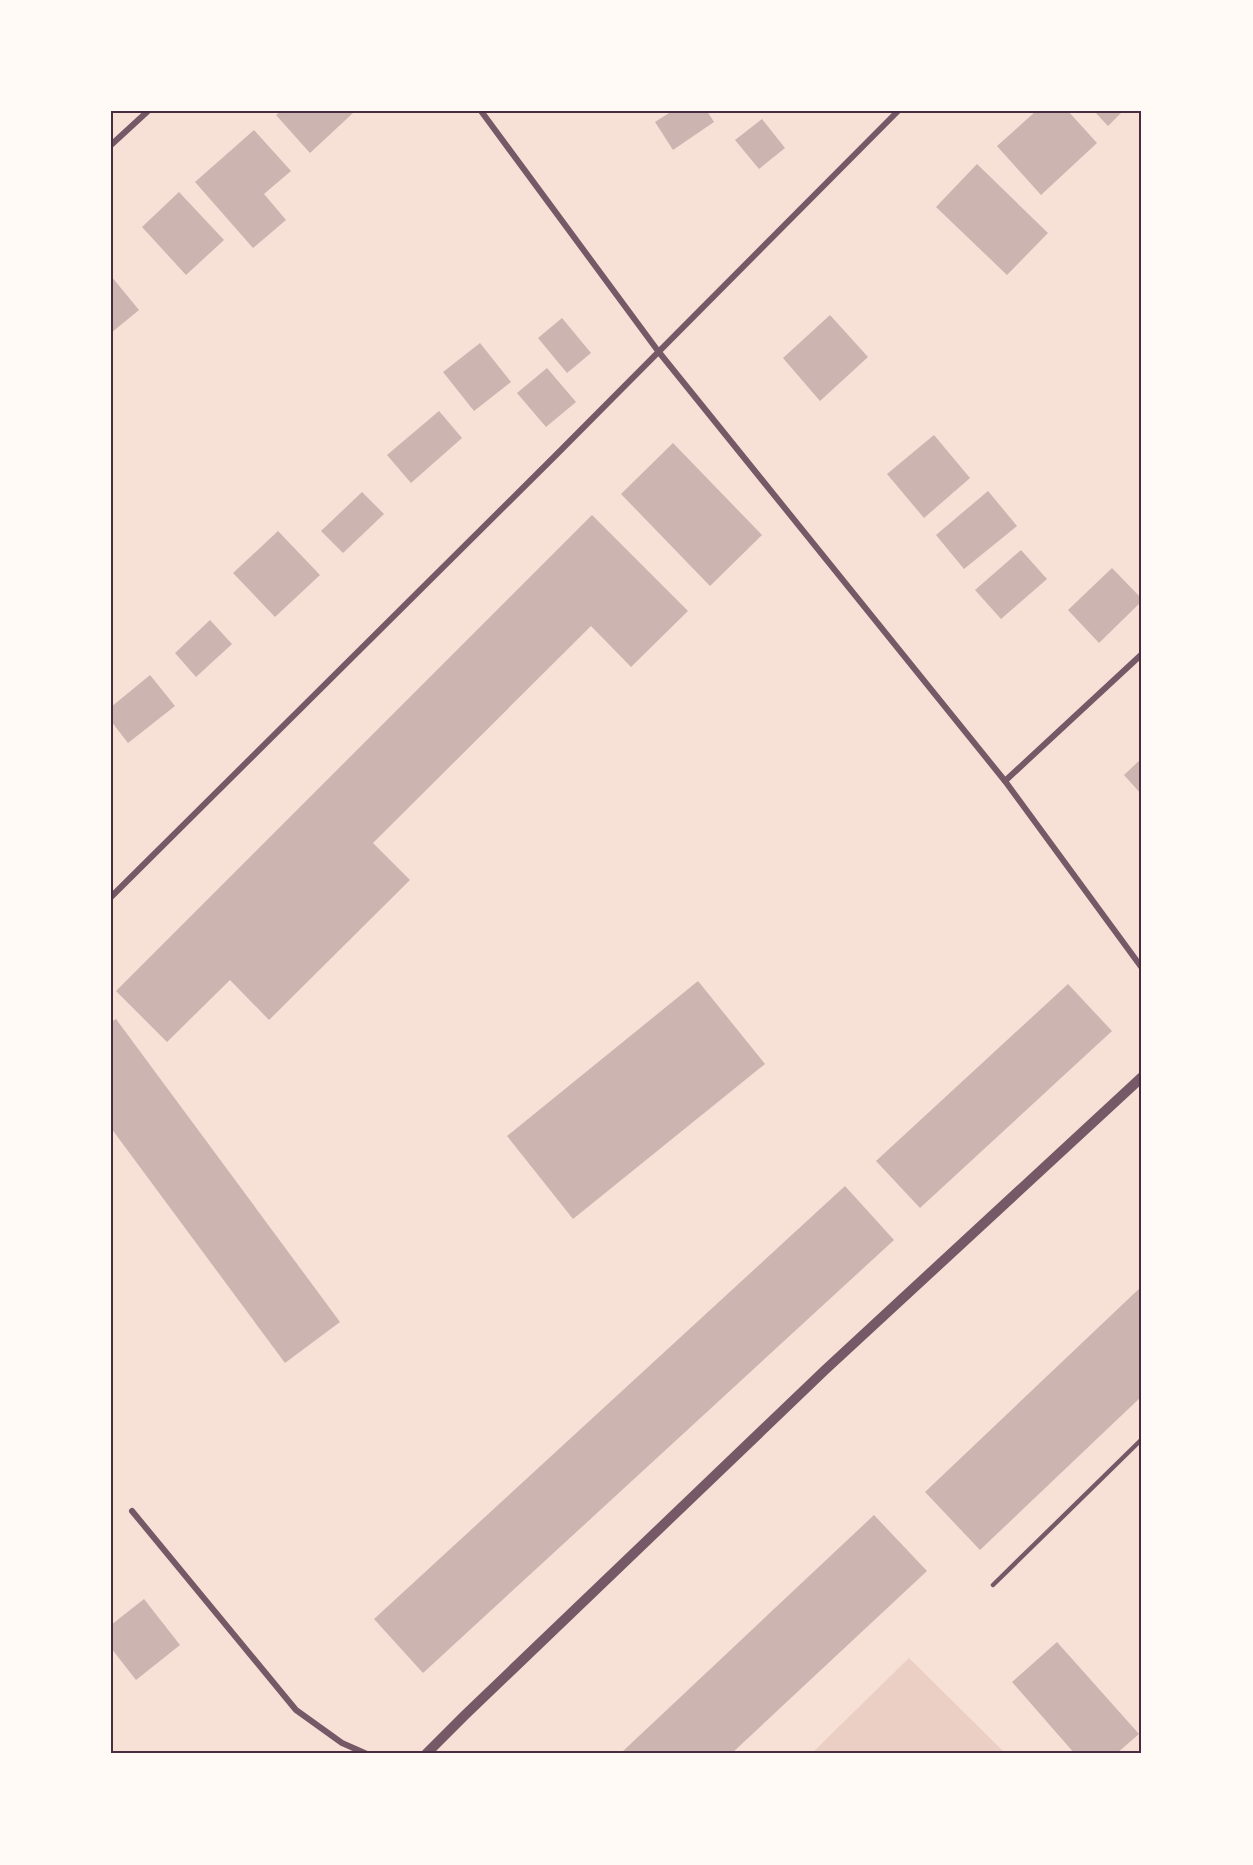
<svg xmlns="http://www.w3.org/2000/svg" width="1253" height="1865" viewBox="0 0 1253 1865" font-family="'Times New Roman',serif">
  <rect width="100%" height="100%" fill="#f7e1d7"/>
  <!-- green -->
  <polygon fill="#ebcfc5" points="909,1658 1006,1754 811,1754"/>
  <!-- building -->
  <g fill="#ccb4b1">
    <polygon points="281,111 351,111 353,113 310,153 276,115"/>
    <polygon points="672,111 707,111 714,122 673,150 655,122"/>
    <polygon points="1036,111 1068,111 1097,143 1041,195 997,146"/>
    <polygon points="1094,111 1123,111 1108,126"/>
    <polygon points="762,119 785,148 759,169 735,140"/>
    <polygon points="254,130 291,171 264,194 286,220 253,248 195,182"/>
    <polygon points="977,164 1048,233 1007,275 936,207"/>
    <polygon points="179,192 224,240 186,275 142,227"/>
    <polygon points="111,276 139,310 111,333"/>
    <polygon points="830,315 868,357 820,401 783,358"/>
    <polygon points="562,318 591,353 567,373 538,338"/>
    <polygon points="480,343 511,382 474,411 443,372"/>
    <polygon points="547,368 576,402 546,427 517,393"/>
    <polygon points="439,411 462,438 411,483 387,455"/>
    <polygon points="934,435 970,478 924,518 887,474"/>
    <polygon points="673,443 762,535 710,586 621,494"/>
    <polygon points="988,491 1017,526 964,569 936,535"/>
    <polygon points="362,492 384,514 343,553 321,531"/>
    <polygon points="592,515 688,611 631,667 591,626 373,843 410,880 269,1020 230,980 167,1042 116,991"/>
    <polygon points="278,531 320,575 275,617 233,573"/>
    <polygon points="1021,550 1047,579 1001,619 975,590"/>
    <polygon points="1112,568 1142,599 1142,601 1099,643 1068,610"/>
    <polygon points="210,620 232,644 196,677 175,653"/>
    <polygon points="150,675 175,706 128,743 111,721 111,707"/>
    <polygon points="1142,758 1142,795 1124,775"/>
    <polygon points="698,981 765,1064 573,1219 507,1136"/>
    <polygon points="1068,984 1112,1031 920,1208 876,1161"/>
    <polygon points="116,1019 340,1322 285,1363 111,1128 111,1022"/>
    <polygon points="845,1186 894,1240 423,1673 374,1619"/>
    <polygon points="1142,1286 1142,1396 980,1550 925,1492"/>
    <polygon points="874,1515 927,1571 731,1754 624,1754 622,1752"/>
    <polygon points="144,1599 180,1645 136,1680 111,1648 111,1625"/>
    <polygon points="1057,1642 1139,1734 1116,1754 1075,1754 1012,1682"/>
  </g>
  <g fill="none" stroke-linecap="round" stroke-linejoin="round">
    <!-- service -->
    <polyline stroke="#755966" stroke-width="4.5" points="993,1585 1142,1439"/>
    <!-- minor -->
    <g stroke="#755966" stroke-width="6">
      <polyline points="481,111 658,351 1005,781 1142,968"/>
      <polyline points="111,145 148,111"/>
      <polyline points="1005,781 1142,654"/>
      <polyline points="111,897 556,455 898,111"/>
      <polyline points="132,1511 296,1710 342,1743 367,1754"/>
    </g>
    <!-- tertiary -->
    <polyline stroke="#755966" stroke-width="10" points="426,1754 465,1715 825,1370 1142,1077"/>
  </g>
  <!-- border -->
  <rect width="1253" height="1865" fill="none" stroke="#fffaf5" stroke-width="225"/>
  <rect x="112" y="112" width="1028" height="1640" fill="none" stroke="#4a2c40" stroke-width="2"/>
</svg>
